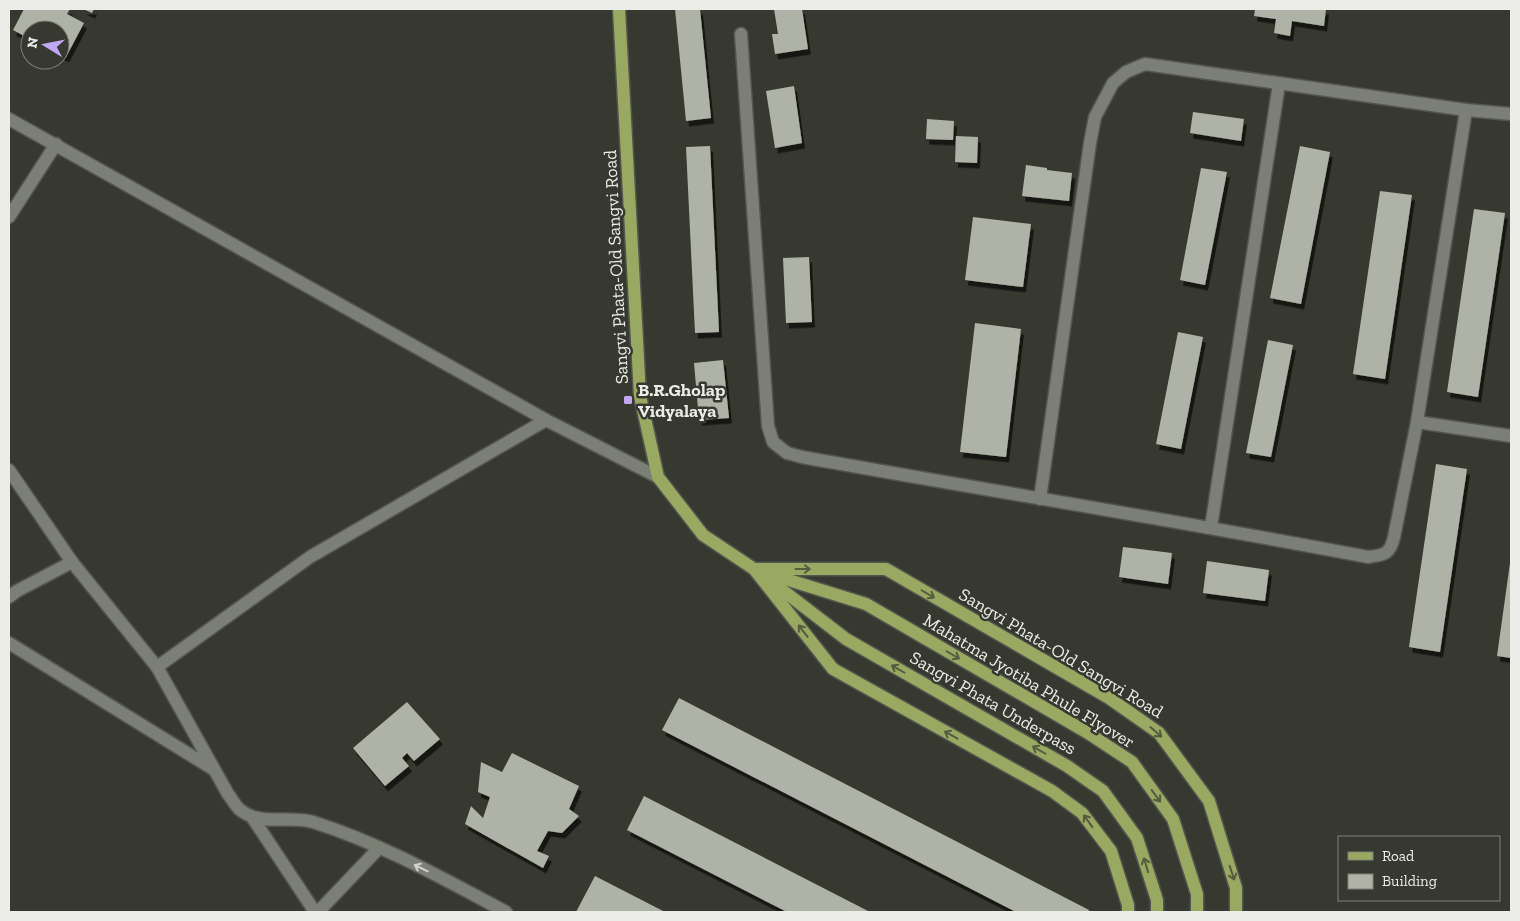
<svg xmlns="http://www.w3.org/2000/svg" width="1520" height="921" viewBox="0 0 1520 921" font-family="'Zilla Slab',serif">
  <defs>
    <filter id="shadow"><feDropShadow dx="3" dy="5.5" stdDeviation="0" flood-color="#0009"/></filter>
  </defs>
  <rect width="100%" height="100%" fill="#373930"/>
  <!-- building -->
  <g fill="#afb2a7" filter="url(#shadow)">
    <polygon points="24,9 70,9 67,14 84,23 66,57 60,54 60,30 45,30 40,27 38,30 30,30 30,39 13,30"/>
    <polygon points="83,9 94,9 92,13"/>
    <polygon points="675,9 700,9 711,118 686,121"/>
    <polygon points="774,9 802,9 808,49 775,54 772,34 778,34"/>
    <polygon points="1255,9 1326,9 1324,26 1292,21 1290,36 1274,33 1276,19 1254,16"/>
    <polygon points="794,86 802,143 775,148 766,91"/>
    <polygon points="1193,112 1244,119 1241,141 1190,133"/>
    <polygon points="927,119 954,121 953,140 926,139"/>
    <polygon points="956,136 978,137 977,163 955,162"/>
    <polygon points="710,146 719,332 695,333 686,147"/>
    <polygon points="1300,146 1330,152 1301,304 1270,298"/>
    <polygon points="1026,165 1047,168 1047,170 1072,173 1069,201 1022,196"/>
    <polygon points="1201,168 1227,172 1205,285 1180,280"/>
    <polygon points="1380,191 1412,195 1385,379 1353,374"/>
    <polygon points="1474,209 1505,213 1478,397 1447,392"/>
    <polygon points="973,217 1031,224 1023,287 965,280"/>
    <polygon points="809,257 812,322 786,323 783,258"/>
    <polygon points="975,323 1021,329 1006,457 960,452"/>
    <polygon points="1178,332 1203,337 1181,449 1156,444"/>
    <polygon points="1268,340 1293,345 1271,457 1246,453"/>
    <polygon points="723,360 729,418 699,420 694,363"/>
    <polygon points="1436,464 1467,469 1440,652 1409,647"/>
    <polygon points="1123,547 1172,553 1168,584 1119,577"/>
    <polygon points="1207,561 1269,570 1265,601 1203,593"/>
    <polygon points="1510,563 1511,563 1511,658 1497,656"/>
    <polygon points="679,698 1089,910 1088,912 1016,912 662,730"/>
    <polygon points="407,702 440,739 414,761 407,753 402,758 409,766 385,786 353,748"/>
    <polygon points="512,753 579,786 569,809 579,816 562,833 548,831 537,851 549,856 543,868 465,824 471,806 483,818 490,797 478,792 481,762 502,772"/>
    <polygon points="644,796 870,912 787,912 627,830"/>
    <polygon points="595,876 665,912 576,912"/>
  </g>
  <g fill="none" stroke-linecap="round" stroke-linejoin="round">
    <!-- minor casing -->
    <g stroke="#54554e" stroke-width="15">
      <g id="minor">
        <path d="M741,34L768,426L773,442L787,453L802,457C991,491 1180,521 1368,557C1385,555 1390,554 1394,537L1417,422L1466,110L1511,114"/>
        <polyline points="9,119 546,420 658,477"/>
        <polyline points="9,217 56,144"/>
        <polyline points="1417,422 1511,436"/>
        <path d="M9,470L72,562L157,667L228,794C232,799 235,805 239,809C260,827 289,815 313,822C380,843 444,879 506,912"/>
        <polyline points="1040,499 1090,143 1095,117 1113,83 1126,72 1145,64 1466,110"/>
        <polyline points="1211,527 1279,84"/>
        <polyline points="9,597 17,591 72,562"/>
        <polyline points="9,643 213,769"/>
        <polyline points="157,667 310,557 546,420"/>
        <polyline points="252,817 315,912"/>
        <polyline points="318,912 379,848"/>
      </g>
    </g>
    <!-- major casing -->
    <g stroke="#54554e" stroke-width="15">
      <g id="major">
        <polyline points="619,9 640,396 658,477 703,535 754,569 833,669 1052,791 1082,813 1111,851 1128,905 1128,912"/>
        <polyline points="754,569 886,569 1109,698 1159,733 1209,801 1236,888 1236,912"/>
        <polyline points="766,573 866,604 1088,733 1132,762 1173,819 1197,894 1197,912"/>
        <polyline points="768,579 846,639 1067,766 1103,791 1137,838 1157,900 1157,912"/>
      </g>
    </g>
    <!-- minor -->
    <use href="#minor" stroke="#7c7f75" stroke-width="12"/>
    <!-- major -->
    <use href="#major" stroke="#9aa961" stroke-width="12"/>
  </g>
  <!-- one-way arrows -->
  <defs><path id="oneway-shaft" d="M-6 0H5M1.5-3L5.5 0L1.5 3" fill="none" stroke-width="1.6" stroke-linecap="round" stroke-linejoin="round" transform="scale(1.25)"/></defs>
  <g stroke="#555b3f">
    <use href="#oneway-shaft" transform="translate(803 569)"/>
    <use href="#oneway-shaft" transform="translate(928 594) rotate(30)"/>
    <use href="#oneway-shaft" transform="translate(803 631) rotate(-128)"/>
    <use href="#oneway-shaft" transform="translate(953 655) rotate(30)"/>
    <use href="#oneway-shaft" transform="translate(898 669) rotate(-150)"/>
    <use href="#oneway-shaft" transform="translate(1156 732) rotate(41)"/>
    <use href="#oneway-shaft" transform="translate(951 735) rotate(-151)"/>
    <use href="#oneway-shaft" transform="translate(1039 750) rotate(-150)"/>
    <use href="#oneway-shaft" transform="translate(1156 796) rotate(54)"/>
    <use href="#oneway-shaft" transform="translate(1088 821) rotate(-126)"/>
    <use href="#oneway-shaft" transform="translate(1146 865) rotate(-107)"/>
    <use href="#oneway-shaft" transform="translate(1232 873) rotate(72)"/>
  </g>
  <use stroke="#d0d2cb" href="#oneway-shaft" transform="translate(421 868) rotate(-154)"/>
  <!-- markers -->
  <rect fill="#c1a8f3" stroke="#373930" stroke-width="2" x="623" y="395" width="10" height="10" rx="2.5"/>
  <g text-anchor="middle" stroke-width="5" stroke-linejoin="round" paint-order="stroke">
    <!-- street labels -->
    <g font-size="18" fill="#ecede8" stroke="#373930">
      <text transform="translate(616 267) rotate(-93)" y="6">Sangvi Phata-Old Sangvi Road</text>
      <text transform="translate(1061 653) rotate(31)" y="6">Sangvi Phata-Old Sangvi Road</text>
      <text transform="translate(1029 681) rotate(31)" y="6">Mahatma Jyotiba Phule Flyover</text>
      <text transform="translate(993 703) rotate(30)" y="6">Sangvi Phata Underpass</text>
    </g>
    <!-- poi labels -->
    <g font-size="18" font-weight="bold" fill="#ecede8" stroke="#373930" text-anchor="start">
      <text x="638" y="396">B.R.Gholap<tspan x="638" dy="21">Vidyalaya</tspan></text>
    </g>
  </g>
  <!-- border -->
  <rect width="1520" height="921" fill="none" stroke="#ecede8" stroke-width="20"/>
  <!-- legend -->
  <rect x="1338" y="836" width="162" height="65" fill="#373930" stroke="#7f817a"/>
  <rect x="1348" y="852" width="25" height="8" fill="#9aa961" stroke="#7f817a"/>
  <text x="1382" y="861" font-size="15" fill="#ecede8">Road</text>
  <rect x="1348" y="874" width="25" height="15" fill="#afb2a7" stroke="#7f817a"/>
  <text x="1382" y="886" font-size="15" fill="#ecede8">Building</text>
  <!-- north arrow -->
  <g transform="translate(45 45) rotate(280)"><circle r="24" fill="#373930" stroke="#7f817a"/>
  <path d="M0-4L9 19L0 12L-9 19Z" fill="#c1a8f3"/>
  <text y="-8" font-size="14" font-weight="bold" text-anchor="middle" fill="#ecede8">N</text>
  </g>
</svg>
